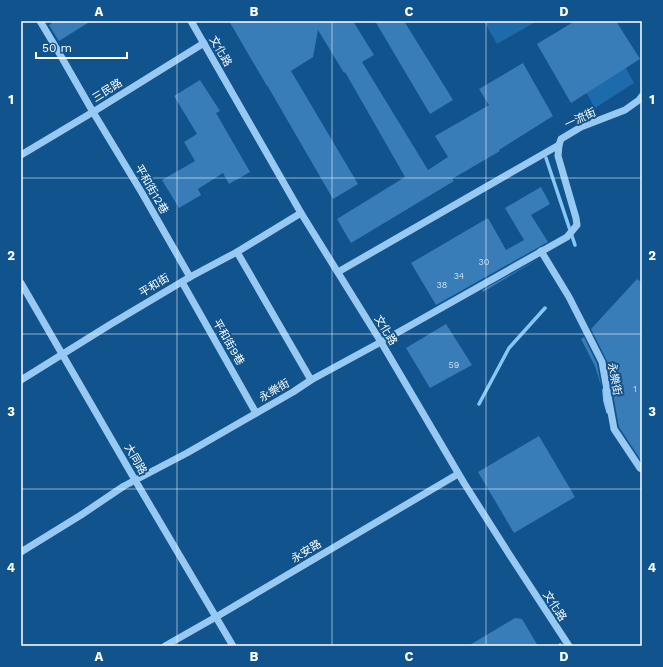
<svg xmlns="http://www.w3.org/2000/svg" width="663" height="667" viewBox="0 0 663 667" font-family="'Work Sans','Noto Sans TC',sans-serif">
  <rect width="100%" height="100%" fill="#10538d"/>
  <!-- green -->
  <g fill="#1e6bab">
    <polygon points="489,21 537,21 497,44 485,23"/>
    <polygon points="623,63 634,83 595,108 583,87"/>
  </g>
  <g fill="none" stroke-linecap="round" stroke-linejoin="round">
    <!-- stream -->
    <g stroke="#88c6f6" stroke-width="3.5">
      <polyline points="546,158 575,245"/>
      <polyline points="604,390 605,401 608,412"/>
      <polyline points="479,404 509,348 545,308"/>
      <polyline points="560,646 560,645"/>
    </g>
  </g>
  <!-- building -->
  <g fill="#387db7">
    <polygon points="55,21 91,21 59,41 49,25"/>
    <polygon points="229,21 353,21 374,55 362,62 428,170 448,157 435,136 489,105 479,89 523,63 553,116 499,150 500,151 452,179 454,181 351,243 337,219 405,177 345,72 344,73 318,30 313,57 291,71 358,184 333,199 267,85 267,86"/>
    <polygon points="375,21 404,21 453,100 430,114"/>
    <polygon points="575,21 616,21 640,59 571,103 537,44"/>
    <polygon points="200,80 220,111 216,113 250,172 229,184 223,173 198,189 201,195 179,208 162,180 195,161 184,142 197,134 174,96"/>
    <polygon points="541,187 550,204 531,215 548,242 436,305 411,263 488,218 506,250 524,240 505,208"/>
    <polygon points="540,258 483,292 482,290"/>
    <polygon points="637,279 642,283 642,462 619,427 607,361 591,329"/>
    <polygon points="446,324 472,365 430,388 406,348"/>
    <polygon points="584,337 597,364 601,386 595,366 581,339"/>
    <polygon points="539,436 575,497 514,533 478,472"/>
    <polygon points="515,618 522,619 538,646 468,646"/>
  </g>
  <g fill="none" stroke-linecap="round" stroke-linejoin="round">
    <!-- minor -->
    <g stroke="#97c9f3" stroke-width="7">
      <polyline points="40,21 58,51 93,112 142,193 190,277"/>
      <polyline points="191,21 301,213 381,342 464,483 509,554 569,646"/>
      <polyline points="21,155 93,112 204,43"/>
      <polyline points="541,251 569,297 602,362 614,429 640,468 642,469"/>
      <polyline points="237,252 311,380"/>
      <polyline points="338,272 559,145"/>
      <polyline points="182,282 256,413"/>
      <polyline points="21,283 135,480 233,646"/>
      <polyline points="21,380 111,324 190,277 237,252 301,213"/>
      <polyline points="21,552 81,515 124,486 187,453 293,392 311,380 381,342 567,237 577,225 576,218 558,156 559,145 561,139 581,127 625,110 639,100 642,96"/>
      <polyline points="165,646 216,617 458,474"/>
    </g>
  </g>
  <!-- grid -->
  <path fill="none" stroke="#fff" stroke-width="1" stroke-opacity="0.55" d="M177,21V646M332,21V646M486,21V646M21,178H642M21,334H642M21,489H642"/>
  <g text-anchor="middle" stroke-width="4" stroke-linejoin="round" paint-order="stroke">
    <!-- number labels -->
    <g font-size="9" fill="#cddeed">
      <text x="484" y="265">30</text>
      <text x="459" y="279">34</text>
      <text x="442" y="288">38</text>
      <text x="454" y="368">59</text>
      <text x="635" y="392">1</text>
    </g>
    <!-- street labels -->
    <g font-size="11" fill="#fff" stroke="#10538d">
      <text transform="translate(221 51) rotate(60)" y="4">文化路</text>
      <text transform="translate(107 90) rotate(-32)" y="4">三民路</text>
      <text transform="translate(580 118) rotate(-25)" y="4">一流街</text>
      <text transform="translate(152 189) rotate(60)" y="4">平和街12巷</text>
      <text transform="translate(154 285) rotate(-31)" y="4">平和街</text>
      <text transform="translate(386 330) rotate(59)" y="4">文化路</text>
      <text transform="translate(229 342) rotate(60)" y="4">平和街9巷</text>
      <text transform="translate(615 379) rotate(79)" y="4">永樂街</text>
      <text transform="translate(274 390) rotate(-30)" y="4">永樂街</text>
      <text transform="translate(136 459) rotate(60)" y="4">大同路</text>
      <text transform="translate(306 551) rotate(-31)" y="4">永安路</text>
      <text transform="translate(555 606) rotate(57)" y="4">文化路</text>
    </g>
  </g>
  <!-- border -->
  <rect width="663" height="667" fill="none" stroke="#10538d" stroke-width="44"/>
  <!-- scale -->
  <path d="M36 52v6h91v-6" fill="none" stroke="#ffffff" stroke-width="2"/>
  <text x="42" y="52" font-size="12" fill="#ffffff" stroke="#10538d" stroke-width="3" paint-order="stroke">50 m</text>
  <rect x="22" y="22" width="619" height="623" fill="none" stroke="#fff" stroke-width="1.5"/>
  <g font-size="13" text-anchor="middle" font-weight="bold" fill="#fff">
    <text x="99" y="16">A</text>
    <text x="254" y="16">B</text>
    <text x="409" y="16">C</text>
    <text x="564" y="16">D</text>
    <text x="11" y="104">1</text>
    <text x="652" y="104">1</text>
    <text x="11" y="260">2</text>
    <text x="652" y="260">2</text>
    <text x="11" y="416">3</text>
    <text x="652" y="416">3</text>
    <text x="11" y="572">4</text>
    <text x="652" y="572">4</text>
    <text x="99" y="661">A</text>
    <text x="254" y="661">B</text>
    <text x="409" y="661">C</text>
    <text x="564" y="661">D</text>
  </g>
</svg>
